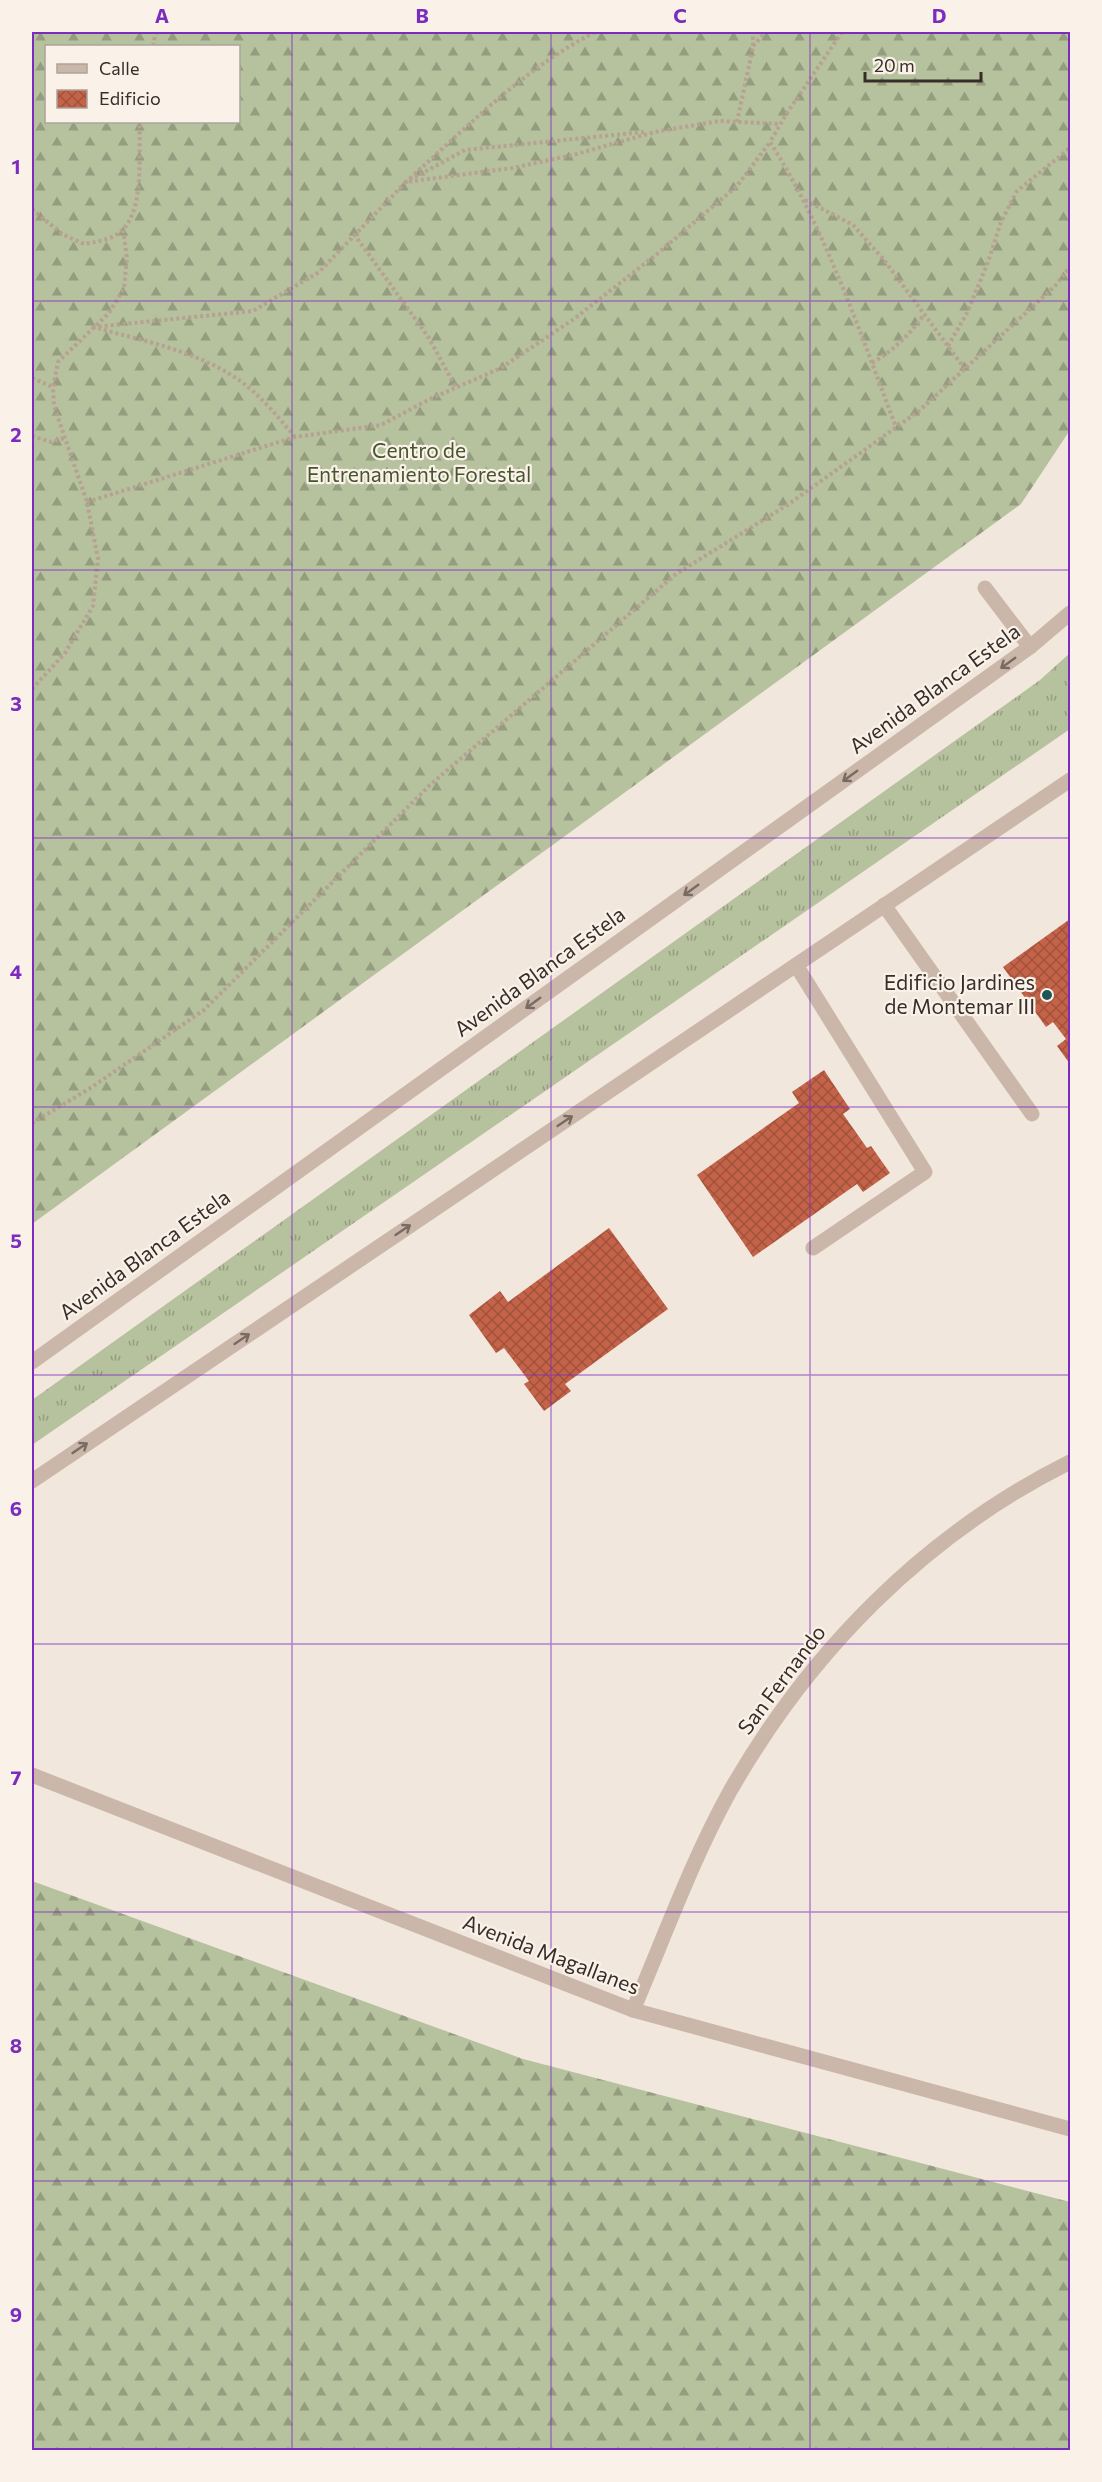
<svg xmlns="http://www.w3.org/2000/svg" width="1102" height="2482" viewBox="0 0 1102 2482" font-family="Commissioner,sans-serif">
  <defs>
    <pattern id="grass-tufts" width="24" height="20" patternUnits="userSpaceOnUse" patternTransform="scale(1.5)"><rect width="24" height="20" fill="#b6c19d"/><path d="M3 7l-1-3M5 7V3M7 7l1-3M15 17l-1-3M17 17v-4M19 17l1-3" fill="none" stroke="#959d80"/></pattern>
    <pattern id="forest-firs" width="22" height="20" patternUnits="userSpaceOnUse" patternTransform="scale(1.5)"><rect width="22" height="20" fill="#b6c19d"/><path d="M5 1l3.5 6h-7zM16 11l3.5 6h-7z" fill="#959d80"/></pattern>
    <pattern id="building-cross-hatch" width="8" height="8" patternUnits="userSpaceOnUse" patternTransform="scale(1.5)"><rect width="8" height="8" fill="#c46348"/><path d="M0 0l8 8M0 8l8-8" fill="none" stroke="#a0523c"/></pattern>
  </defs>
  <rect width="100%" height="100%" fill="#f2e7dd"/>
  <!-- grass -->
  <polygon fill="url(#grass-tufts)" points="1070,653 1070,729 32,1445 32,1400 1040,680"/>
  <!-- forest -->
  <g fill="url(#forest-firs)" fill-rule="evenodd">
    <path d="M32,32H1070V430L1021,504L32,1224ZM46,46H238V122H46Z"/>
    <polygon points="32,1881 523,2059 1070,2202 1070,2450 32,2450"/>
  </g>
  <!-- building -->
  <g fill="url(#building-cross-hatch)">
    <polygon points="1070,919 1070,1064 1057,1046 1066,1039 1053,1022 1046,1027 1003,967"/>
    <polygon points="824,1070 850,1109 843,1114 867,1148 871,1146 890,1173 863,1192 857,1184 753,1257 697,1175 799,1103 792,1092"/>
    <polygon points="609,1228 668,1309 565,1384 571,1391 544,1411 524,1384 529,1381 504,1348 496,1353 469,1315 500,1291 508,1302"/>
  </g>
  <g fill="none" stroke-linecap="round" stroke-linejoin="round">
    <!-- path -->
    <g stroke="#b6a193" stroke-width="4" stroke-dasharray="3 3" stroke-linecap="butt">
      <path d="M595,32C523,69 466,128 406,182L465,150L644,132"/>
      <path d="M842,32L787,113L770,142C826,230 859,330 896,427"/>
      <polyline points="153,46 156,32"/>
      <polyline points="753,46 766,32"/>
      <polyline points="737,122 753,47 753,32"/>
      <polyline points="805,200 853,225 884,260 965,369"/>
      <path d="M32,209L62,234L84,244C95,242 110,240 119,233C146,212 138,153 140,122"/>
      <polyline points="354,234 429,338 456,388"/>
      <polyline points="948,346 967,313 988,262 1001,222 1017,191 1070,148"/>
      <path d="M872,363C894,350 908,336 923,316"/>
      <polyline points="32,378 53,387"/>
      <polyline points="32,436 51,442 65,438"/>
      <path d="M295,437C277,416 259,393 236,378C194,350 142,341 94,327L253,311L319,272L406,182L512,168L573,155L655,132L719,121L780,124"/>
      <polyline points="87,502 295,437 381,425 430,399 501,368 574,319 657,254 737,186 770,142"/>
      <polyline points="32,689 65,653 93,606 98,559 87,502 54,406 53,388 58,362 109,313 124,288 127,258 123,230"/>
      <polyline points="32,1123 89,1089 204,1010 430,785 676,574 789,504 920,410 1055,286 1070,267"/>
    </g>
    <!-- minor -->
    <g stroke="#cab7a9" stroke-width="15">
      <polyline points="985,588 1030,647"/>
      <polyline points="884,905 1032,1114"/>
      <polyline points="796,965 925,1172 813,1248"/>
      <polyline points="32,1362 1030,647 1070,613"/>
      <polyline points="32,1481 1070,780"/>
      <polyline points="32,1775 633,2010 1070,2129"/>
      <path d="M633,2010C664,1938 691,1862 729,1793C809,1652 924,1535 1070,1462"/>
    </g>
  </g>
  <!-- one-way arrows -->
  <defs><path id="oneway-shaft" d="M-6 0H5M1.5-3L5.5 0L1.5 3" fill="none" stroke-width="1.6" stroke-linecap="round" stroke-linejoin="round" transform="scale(1.5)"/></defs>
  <g stroke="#796b63">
    <use href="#oneway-shaft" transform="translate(1008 663) rotate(144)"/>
    <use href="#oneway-shaft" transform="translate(850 776) rotate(144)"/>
    <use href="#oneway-shaft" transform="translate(691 890) rotate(144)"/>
    <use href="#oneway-shaft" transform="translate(533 1003) rotate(144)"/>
    <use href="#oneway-shaft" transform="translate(565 1121) rotate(-34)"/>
    <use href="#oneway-shaft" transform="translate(403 1230) rotate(-34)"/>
    <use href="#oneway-shaft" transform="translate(242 1339) rotate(-34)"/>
    <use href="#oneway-shaft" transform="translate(80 1448) rotate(-34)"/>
  </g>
  <!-- grid -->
  <path fill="none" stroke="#7b2cbf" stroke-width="1.5" stroke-opacity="0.55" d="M292,32V2450M551,32V2450M810,32V2450M32,301H1070M32,570H1070M32,838H1070M32,1107H1070M32,1375H1070M32,1644H1070M32,1912H1070M32,2181H1070"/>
  <!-- markers -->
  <circle fill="#1e5658" stroke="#faf2e9" stroke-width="2" cx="1047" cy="995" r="6"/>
  <g text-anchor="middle" stroke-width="4.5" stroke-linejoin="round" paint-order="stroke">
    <!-- park labels -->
    <g font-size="21" fill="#47552d" stroke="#faf2e9">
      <text x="419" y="458">Centro de<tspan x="419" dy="24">Entrenamiento Forestal</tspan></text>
    </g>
    <!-- street labels -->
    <g font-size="21" fill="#372d29" stroke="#faf2e9">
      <text transform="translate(935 689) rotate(-36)" y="7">Avenida Blanca Estela</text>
      <text transform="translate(540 972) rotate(-36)" y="7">Avenida Blanca Estela</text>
      <text transform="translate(145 1255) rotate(-36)" y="7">Avenida Blanca Estela</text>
      <text transform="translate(782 1680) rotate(-53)" y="7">San Fernando</text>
      <text transform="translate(551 1955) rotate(21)" y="7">Avenida Magallanes</text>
    </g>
    <!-- poi labels -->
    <g font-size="21" fill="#372d29" stroke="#faf2e9" text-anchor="end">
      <text x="1035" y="990">Edificio Jardines<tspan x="1035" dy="24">de Montemar III</tspan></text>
    </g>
  </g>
  <!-- border -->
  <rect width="1102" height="2482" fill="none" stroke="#faf2e9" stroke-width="66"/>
  <!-- legend -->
  <rect x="45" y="45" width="195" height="78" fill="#faf2e9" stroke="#aca39c" stroke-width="1.5"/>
  <rect x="57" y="64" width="30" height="9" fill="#cab7a9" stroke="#aca39c" stroke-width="1.5"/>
  <text x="99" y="75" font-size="18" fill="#372d29">Calle</text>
  <rect x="57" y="90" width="30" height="18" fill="url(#building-cross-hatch)" stroke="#aca39c" stroke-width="1.5"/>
  <text x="99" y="105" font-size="18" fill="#372d29">Edificio</text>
  <!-- scale -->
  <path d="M865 72v9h116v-9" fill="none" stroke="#372d29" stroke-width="3"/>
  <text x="874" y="72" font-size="18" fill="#372d29" stroke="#faf2e9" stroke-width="4.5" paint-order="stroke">20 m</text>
  <rect x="33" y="33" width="1036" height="2416" fill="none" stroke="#7b2cbf" stroke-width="2"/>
  <g font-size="20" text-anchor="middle" font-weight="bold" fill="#7b2cbf">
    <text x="162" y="23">A</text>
    <text x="422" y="23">B</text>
    <text x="680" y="23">C</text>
    <text x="939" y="23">D</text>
    <text x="16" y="174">1</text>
    <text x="16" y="442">2</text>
    <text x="16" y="711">3</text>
    <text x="16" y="979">4</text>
    <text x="16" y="1248">5</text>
    <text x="16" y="1516">6</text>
    <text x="16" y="1785">7</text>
    <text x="16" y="2053">8</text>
    <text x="16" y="2322">9</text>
  </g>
</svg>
